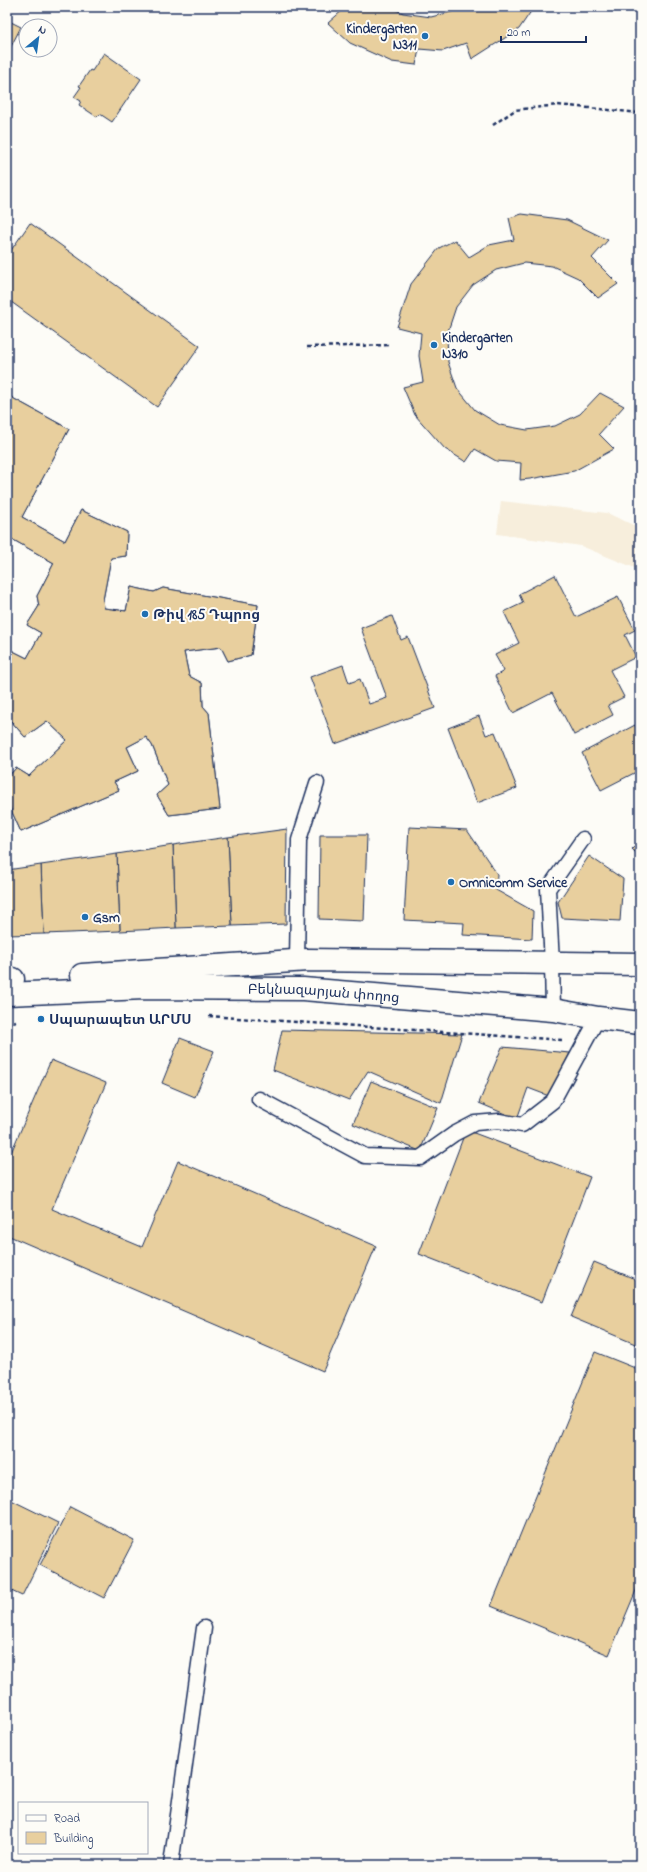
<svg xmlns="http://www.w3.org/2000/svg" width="647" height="1872" viewBox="0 0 647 1872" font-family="'Indie Flower','Noto Sans Armenian',sans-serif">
  <rect width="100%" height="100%" fill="#fdfcf7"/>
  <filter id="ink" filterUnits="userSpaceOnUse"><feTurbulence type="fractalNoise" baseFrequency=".025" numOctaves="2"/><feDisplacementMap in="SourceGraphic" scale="8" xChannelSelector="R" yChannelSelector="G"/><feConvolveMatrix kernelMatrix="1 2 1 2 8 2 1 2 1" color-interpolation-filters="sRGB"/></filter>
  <g filter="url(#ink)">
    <!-- built -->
    <polygon fill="#f7eedc" points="501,501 607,513 640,528 640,570 581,546 497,534"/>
    <!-- building -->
    <g fill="#e8cf9e" stroke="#1b2f5e" fill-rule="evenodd">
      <polygon points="342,7 390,7 403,13 431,17 459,10 464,7 534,7 519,29 472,59 466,43 443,51 419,49 416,65 392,62 350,43 328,23 344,9"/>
      <polygon points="7,20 21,27 7,54"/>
      <polygon points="104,53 141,79 112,122 100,114 97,117 79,105 81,101 74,97 81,87 79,86 90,70 92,71"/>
      <polygon points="522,214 567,220 608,240 592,258 618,284 598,298 578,278 552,266 524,263 496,270 473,285 456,307 447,334 448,362 457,388 475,410 500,425 527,430 555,426 580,414 600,393 624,406 599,434 614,449 574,471 530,479 520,480 521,463 496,461 475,449 466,462 445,449 415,415 403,387 423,382 419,356 421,333 397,327 411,284 439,248 455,240 469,257 489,245 514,240 509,218"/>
      <polygon points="30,223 200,346 157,407 7,299 7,256"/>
      <path d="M7,395L69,429L22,517L65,541L81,510L127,532L126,556L111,558L103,600L104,608L126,611L131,587L154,592L163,588L258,605L251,655L228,661L221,647L184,652L189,676L202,683L203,706L209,713L220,809L169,815L157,795L168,785L152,745L146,737L127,747L138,771L114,782L119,790L21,832L7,801V778L16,768L29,776L67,740L47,721L25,737L10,720H7V648L27,658L41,633L27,625L39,606L37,596L54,563L10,538L7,543ZM99,617L157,628L166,637L175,702L168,712L109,737L98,732L57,686V674L88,624Z"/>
      <polygon points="7,395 69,429 22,517 65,541 81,510 127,532 126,556 111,558 103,600 104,608 126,611 131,587 154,592 163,588 258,605 251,655 228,661 221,647 184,652 189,676 202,683 203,706 209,713 220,809 169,815 157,795 168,785 152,745 146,737 127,747 138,771 114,782 119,790 21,832 7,801 7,778 16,768 29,776 67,740 47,721 25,737 10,720 7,720 7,648 27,658 41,633 27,625 39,606 37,596 54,563 10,538 7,543"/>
      <polygon points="555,575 576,617 618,597 635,630 625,635 636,657 610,670 624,697 608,705 613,715 574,735 552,693 513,713 495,676 504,671 495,655 519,643 504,612 523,603 519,594"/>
      <polygon points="392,616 401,640 408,637 435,708 335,744 310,677 343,665 349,683 360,679 369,704 387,698 361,628"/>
      <polygon points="479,716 486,735 495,732 517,788 477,803 448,728"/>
      <polygon points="635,725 640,733 640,770 601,790 582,753"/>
      <polygon points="409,827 467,830 497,874 496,890 533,911 532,939 463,935 464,923 404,920"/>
      <polygon points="287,829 286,924 232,926 228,837"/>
      <polygon points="320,835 367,835 364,921 319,919"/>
      <polygon points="228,837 232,926 176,928 173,845"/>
      <polygon points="640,841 640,857 632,849"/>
      <polygon points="173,845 176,928 120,931 117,854"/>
      <polygon points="117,854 120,931 44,934 41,865"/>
      <polygon points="589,856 623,879 620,921 562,918 558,902"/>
      <polygon points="41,865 44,934 7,935 7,870"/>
      <polygon points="282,1030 462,1034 441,1103 368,1071 349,1100 273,1070"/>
      <polygon points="180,1038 214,1051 195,1097 162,1083"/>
      <polygon points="502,1047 570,1053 549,1096 528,1088 517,1119 479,1103"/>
      <polygon points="51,1060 106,1083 52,1209 142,1247 178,1161 376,1246 323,1371 7,1235 7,1162"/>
      <polygon points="371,1081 438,1108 420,1151 353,1124"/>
      <polygon points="466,1130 590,1177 542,1302 419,1254"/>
      <polygon points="594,1262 640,1281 640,1346 571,1317"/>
      <polygon points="595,1352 640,1370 640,1581 609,1655 491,1606"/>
      <polygon points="7,1498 58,1523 22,1596 7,1589"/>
      <polygon points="70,1507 134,1540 104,1598 40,1565"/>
    </g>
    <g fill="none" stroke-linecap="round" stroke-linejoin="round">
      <!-- service casing -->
      <g stroke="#1b2f5e" stroke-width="17">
        <g id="service">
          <polyline points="297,961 299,840 317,783"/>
          <polyline points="553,1010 552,963 548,889 583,839"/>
          <polyline points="259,1099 365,1156 420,1158 454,1134 475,1123 499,1121 522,1125 553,1101 598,1018"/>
          <polyline points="171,1865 204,1628"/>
        </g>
      </g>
      <!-- minor casing -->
      <g stroke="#1b2f5e" stroke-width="25">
        <polyline id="minor" points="7,994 13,979"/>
      </g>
      <!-- tertiary casing -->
      <g stroke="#1b2f5e" stroke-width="25">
        <g id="tertiary">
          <polyline points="82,975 308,960 640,964"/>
          <path id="s1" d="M7,994L144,988L303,989L553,1010L598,1018L640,1023"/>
        </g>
      </g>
      <!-- path -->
      <g stroke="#1b2f5e" stroke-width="2.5" stroke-dasharray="4 3" stroke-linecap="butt">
        <polyline points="493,125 515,110 558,105 640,113"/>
        <polyline points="307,347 390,345"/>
        <polyline points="209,1016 562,1040"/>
        <polyline points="7,1024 16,1021"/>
      </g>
      <!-- service -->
      <use href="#service" stroke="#fdfcf7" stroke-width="14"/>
      <!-- minor -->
      <use href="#minor" stroke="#fdfcf7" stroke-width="22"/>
      <!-- tertiary -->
      <use href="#tertiary" stroke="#fdfcf7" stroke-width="22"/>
    </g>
  </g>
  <!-- markers -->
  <g fill="#1f6fb2" stroke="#fdfcf7" stroke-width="1.5">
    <circle cx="425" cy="36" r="4"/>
    <circle cx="434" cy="345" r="4"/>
    <circle cx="145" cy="614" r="4"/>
    <circle cx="451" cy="882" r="4"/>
    <circle cx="85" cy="917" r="4"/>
    <circle cx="41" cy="1019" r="4"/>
  </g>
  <g text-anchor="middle" stroke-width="4" stroke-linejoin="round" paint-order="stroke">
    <!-- poi labels -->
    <g font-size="14" font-weight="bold" fill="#1b2f5e" stroke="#fdfcf7" text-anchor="start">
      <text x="417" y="33" text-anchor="end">Kindergarten<tspan x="417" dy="16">N311</tspan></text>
      <text x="442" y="342">Kindergarten<tspan x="442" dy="16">N310</tspan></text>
      <text x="153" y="619">Թիվ 185 Դպրոց</text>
      <text x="459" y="887">Omnicomm Service</text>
      <text x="93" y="922">Gsm</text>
      <text x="49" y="1024">Սպարապետ ԱՐՄՍ</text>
    </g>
    <!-- street labels -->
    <g font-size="14" fill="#1b2f5e" stroke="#fdfcf7">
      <text dy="5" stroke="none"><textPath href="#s1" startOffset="317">Բեկնազարյան փողոց</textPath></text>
    </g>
  </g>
  <!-- margin -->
  <rect width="647" height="1872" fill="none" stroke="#fdfcf7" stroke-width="24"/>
  <rect x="12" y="12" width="623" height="1848" fill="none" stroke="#1b2f5e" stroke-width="1.5" filter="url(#ink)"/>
  <!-- legend -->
  <rect x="18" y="1802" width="130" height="52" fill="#fdfcf7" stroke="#a3aaba"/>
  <rect x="26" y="1815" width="20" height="6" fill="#fdfcf7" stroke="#a3aaba"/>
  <text x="54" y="1822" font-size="12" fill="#1b2f5e">Road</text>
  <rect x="26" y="1832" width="20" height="12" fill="#e8cf9e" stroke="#a3aaba"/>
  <text x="54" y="1842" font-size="12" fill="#1b2f5e">Building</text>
  <!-- north arrow -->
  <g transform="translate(38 38) rotate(29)"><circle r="19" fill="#fdfcf7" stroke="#a3aaba"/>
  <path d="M0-3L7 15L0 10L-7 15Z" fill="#1f6fb2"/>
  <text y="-6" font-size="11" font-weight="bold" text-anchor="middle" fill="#1b2f5e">N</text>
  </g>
  <!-- scale -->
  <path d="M501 36v6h85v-6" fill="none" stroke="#1b2f5e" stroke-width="2"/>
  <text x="507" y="36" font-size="12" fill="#1b2f5e" stroke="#fdfcf7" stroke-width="3" paint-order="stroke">20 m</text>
</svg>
